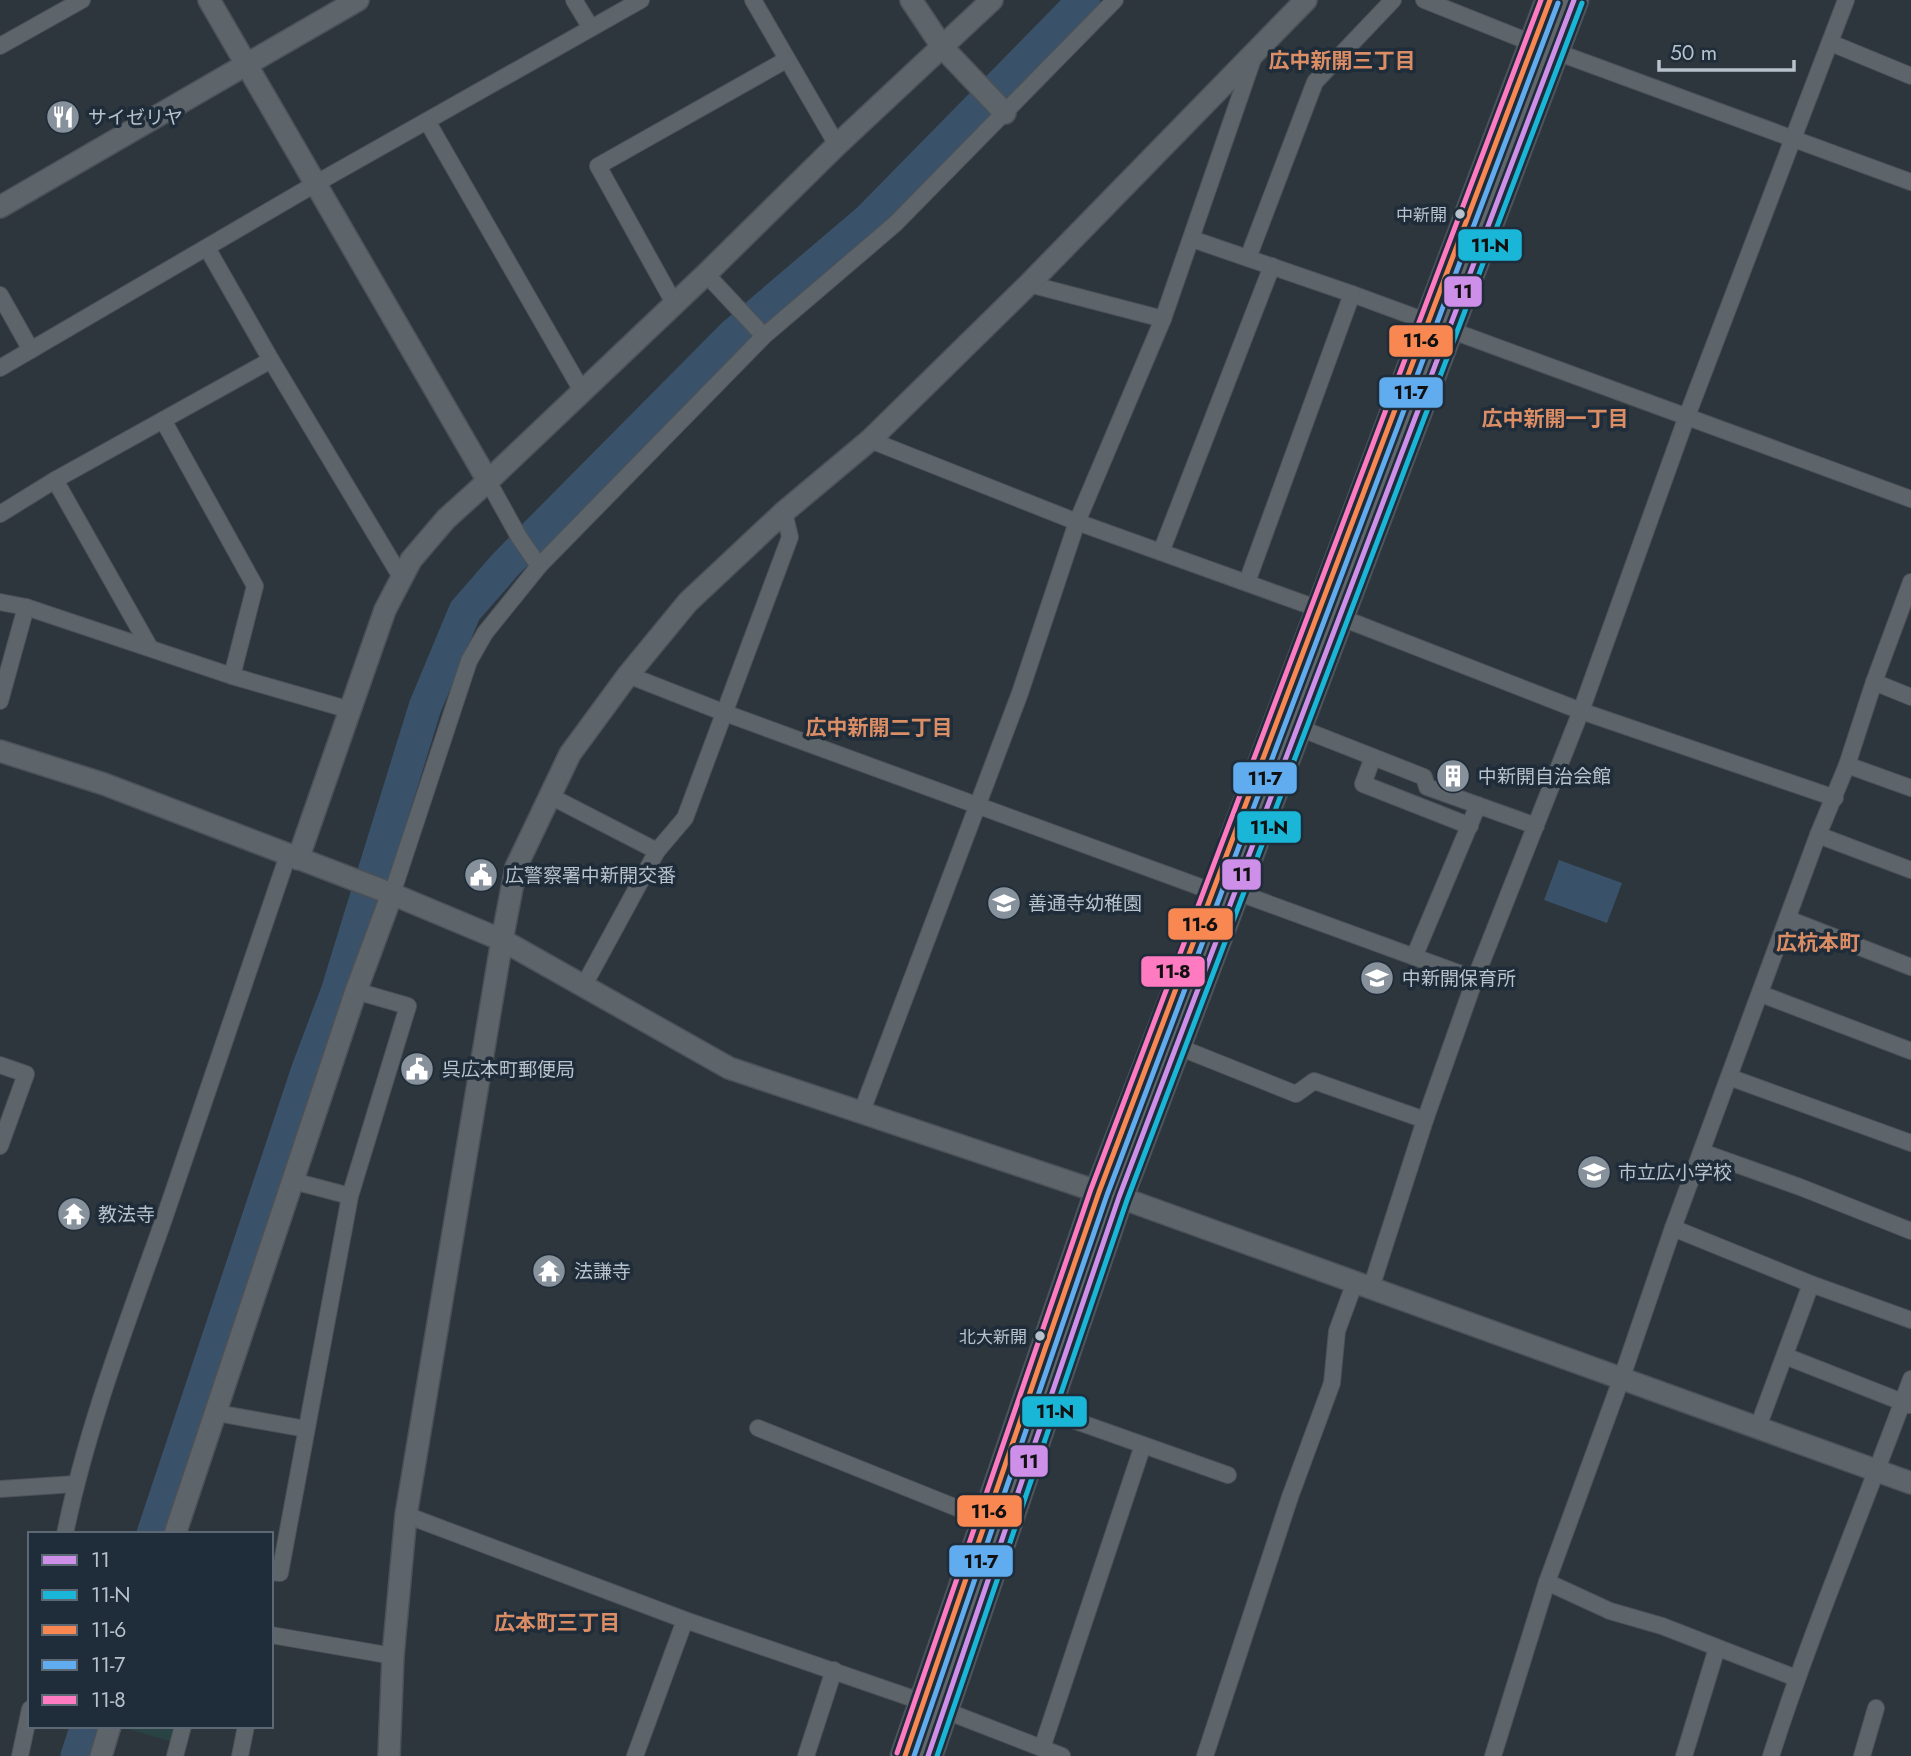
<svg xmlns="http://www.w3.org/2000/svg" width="1911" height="1756" viewBox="0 0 1911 1756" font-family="Jost,'Noto Sans JP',sans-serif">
  <rect width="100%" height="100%" fill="#2d353d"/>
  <!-- green -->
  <polygon fill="#294244" points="124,1726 178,1726 173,1742 124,1728"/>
  <!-- water -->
  <polygon fill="#3a5269" points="1559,860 1622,883 1607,923 1544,900"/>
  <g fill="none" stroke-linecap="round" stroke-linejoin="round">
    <!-- river -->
    <g stroke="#3a5269" stroke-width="33">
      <polyline points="153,1534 308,1069 337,992 425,707 465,611 505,565 733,335 868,220 1084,0"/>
      <polyline points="77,1756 87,1726"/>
    </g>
    <!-- minor casing -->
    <g stroke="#4c5157" stroke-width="18">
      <g id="minor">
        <polyline points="574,0 591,28"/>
        <polyline points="753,0 837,145"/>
        <polyline points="1424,0 1532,43 1911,182"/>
        <polyline points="1831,43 1911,76"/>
        <polyline points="0,46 82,0"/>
        <polyline points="427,121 582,391"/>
        <polyline points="1192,239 1352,294 1911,499"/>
        <polyline points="207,248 271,360 401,577"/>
        <polyline points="1248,258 1315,82 1393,0"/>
        <polyline points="706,274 764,336"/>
        <polyline points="1029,284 1163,319"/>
        <polyline points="0,295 31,350"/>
        <polyline points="674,303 598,166 786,60"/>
        <polyline points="0,368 315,184 641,0"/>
        <polyline points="163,420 255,586 232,676"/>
        <polyline points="870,440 1077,522 1319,609 1581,711 1835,798"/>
        <polyline points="55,480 150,648"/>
        <polyline points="488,481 519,537 539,566"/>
        <polyline points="0,514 55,480 271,360"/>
        <polyline points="1161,552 1272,266"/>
        <polyline points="1247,582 1352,294"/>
        <polyline points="0,602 26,607 232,676 350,710"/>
        <polyline points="628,675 725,713 1214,892"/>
        <polyline points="1874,682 1911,697"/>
        <polyline points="0,701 26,607"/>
        <polyline points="1297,727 1424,777 1427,787 1536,826"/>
        <polyline points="1373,757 1363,784 1470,826"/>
        <polyline points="1847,765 1911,788"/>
        <polyline points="550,796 657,851 685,818 790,537 784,512"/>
        <polyline points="1818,835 1911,870"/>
        <polyline points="1231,890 1475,979"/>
        <polyline points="392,894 469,661 485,633 539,566 764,336 895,224 1115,0"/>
        <polyline points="1788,919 1911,967"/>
        <polyline points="1414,957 1478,805"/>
        <polyline points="583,987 657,851"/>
        <polyline points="1761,994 1911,1051"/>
        <polyline points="1176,1046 1296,1094 1314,1081 1425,1120"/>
        <polyline points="0,1065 26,1074 0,1146"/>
        <polyline points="1729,1077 1911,1143"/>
        <polyline points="862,1111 1020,693 1077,522 1163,319 1254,56"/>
        <polyline points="1702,1152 1800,1187 1911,1231"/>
        <polyline points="293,1181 350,1196"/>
        <polyline points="1673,1228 1811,1284 1911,1320"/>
        <polyline points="1371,1288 1425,1120 1475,979 1581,711 1687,416 1846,0"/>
        <polyline points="1785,1356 1910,1405"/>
        <polyline points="1039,1408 1228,1475"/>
        <polyline points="217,1413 306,1429"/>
        <polyline points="1758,1427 1811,1284"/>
        <polyline points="758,1428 987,1520"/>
        <polyline points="0,1489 75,1484"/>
        <polyline points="406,1515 685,1620 923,1702 1062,1756"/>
        <path d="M65,1534C87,1425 128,1321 165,1216C207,1096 246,975 288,855"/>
        <polyline points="271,1572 280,1573 350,1196 408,1006 356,991"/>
        <polyline points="1547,1582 1610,1611 1662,1626 1796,1678"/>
        <polyline points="271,1635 393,1656"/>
        <polyline points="1042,1748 1143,1445"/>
        <polyline points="20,1756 30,1709"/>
        <polyline points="175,1756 183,1726"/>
        <polyline points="240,1756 246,1726"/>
        <polyline points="635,1756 685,1620"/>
        <polyline points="806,1756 834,1670"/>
        <polyline points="1205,1756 1290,1497 1332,1383 1337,1331 1355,1282"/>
        <polyline points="1493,1756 1547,1582 1622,1377 1673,1228 1818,835 1847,765 1874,682 1911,582"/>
        <polyline points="1684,1756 1717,1648"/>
        <path d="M1771,1756C1812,1628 1865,1505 1911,1379"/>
        <polyline points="1862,1756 1876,1708"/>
      </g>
    </g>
    <!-- tertiary casing -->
    <g stroke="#4c5157" stroke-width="24">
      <g id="tertiary">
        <polyline points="209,0 488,481"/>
        <polyline points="911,0 943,48 1005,113"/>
        <polyline points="0,207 358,0"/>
        <polyline points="0,751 104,784 392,894 502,940 729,1068 1099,1192 1119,1197 1911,1483"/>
        <polyline points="298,859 385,610 411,560 446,519 488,481 706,274 837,145 992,0"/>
        <polyline points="175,1534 356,991 392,894"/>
        <polyline points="101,1756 110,1726"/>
        <polyline points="389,1756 393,1656 406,1515 502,940 516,867 570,754 628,675 688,602 784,512 870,440 1029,284 1306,0"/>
      </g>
    </g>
    <!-- trunk casing -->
    <g stroke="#4a5159" stroke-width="31">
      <g id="trunk">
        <polyline points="1234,839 1550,0"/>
        <polyline points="905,1756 1099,1192 1218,884"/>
        <polyline points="928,1756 1119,1197 1574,0"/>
      </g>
    </g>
    <!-- minor -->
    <use href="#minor" stroke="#5d646a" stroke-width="16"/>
    <!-- tertiary -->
    <use href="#tertiary" stroke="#5d646a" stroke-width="21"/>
    <!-- trunk -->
    <use href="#trunk" stroke="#61666b" stroke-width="28"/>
    <!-- bus-1 casing -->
    <g stroke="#1f2c39" stroke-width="10">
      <polyline id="bus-1" points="928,1756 1119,1197 1574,0"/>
    </g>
    <!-- bus-2 casing -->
    <g stroke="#1f2c39" stroke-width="10">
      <polyline id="bus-2" points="937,1756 1127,1200 1582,3"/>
    </g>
    <!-- bus-3 casing -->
    <g stroke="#1f2c39" stroke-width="10">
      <polyline id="bus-3" points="905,1756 1099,1192 1550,0"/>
    </g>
    <!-- bus-4 casing -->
    <g stroke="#1f2c39" stroke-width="10">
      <polyline id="bus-4" points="914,1756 1107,1195 1558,3"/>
    </g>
    <!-- bus-5 casing -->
    <g stroke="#1f2c39" stroke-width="10">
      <polyline id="bus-5" points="897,1753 1091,1189 1541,0"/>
    </g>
    <!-- bus-1 -->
    <use href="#bus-1" stroke="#ce8fe9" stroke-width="5"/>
    <!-- bus-2 -->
    <use href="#bus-2" stroke="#1ab6d8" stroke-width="5"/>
    <!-- bus-3 -->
    <use href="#bus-3" stroke="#f88751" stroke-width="5"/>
    <!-- bus-4 -->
    <use href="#bus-4" stroke="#60acee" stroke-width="5"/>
    <!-- bus-5 -->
    <use href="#bus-5" stroke="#fe7ac1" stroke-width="5"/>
  </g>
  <!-- icons -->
  <defs>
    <g id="restaurant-disc" transform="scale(1.75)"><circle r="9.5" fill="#87919b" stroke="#1f2c39"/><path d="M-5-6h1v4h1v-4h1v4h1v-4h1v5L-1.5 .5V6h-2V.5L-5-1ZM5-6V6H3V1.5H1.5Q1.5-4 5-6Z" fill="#fff"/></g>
    <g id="building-disc" transform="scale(1.75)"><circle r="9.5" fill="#87919b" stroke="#1f2c39"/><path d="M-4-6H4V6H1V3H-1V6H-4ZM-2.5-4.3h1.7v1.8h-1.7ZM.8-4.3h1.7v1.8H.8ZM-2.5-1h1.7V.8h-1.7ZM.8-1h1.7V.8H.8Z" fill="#fff"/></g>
    <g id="civic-disc" transform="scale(1.75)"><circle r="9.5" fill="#87919b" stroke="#1f2c39"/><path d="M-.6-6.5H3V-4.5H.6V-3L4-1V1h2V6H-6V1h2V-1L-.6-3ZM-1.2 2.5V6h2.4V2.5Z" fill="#fff"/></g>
    <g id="school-disc" transform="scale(1.75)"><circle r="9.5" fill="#87919b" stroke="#1f2c39"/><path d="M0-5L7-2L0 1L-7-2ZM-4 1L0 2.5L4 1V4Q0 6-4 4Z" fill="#fff"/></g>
    <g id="temple-disc" transform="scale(1.75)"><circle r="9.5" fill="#87919b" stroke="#1f2c39"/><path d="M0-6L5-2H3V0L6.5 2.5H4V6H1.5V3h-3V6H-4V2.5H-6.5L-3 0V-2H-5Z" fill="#fff"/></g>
  </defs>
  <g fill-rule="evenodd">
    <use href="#restaurant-disc" x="63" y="117"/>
    <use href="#building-disc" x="1453" y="776"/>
    <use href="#civic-disc" x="481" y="875"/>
    <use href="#school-disc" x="1004" y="903"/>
    <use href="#school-disc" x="1377" y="978"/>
    <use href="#civic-disc" x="417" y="1069"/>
    <use href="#school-disc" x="1594" y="1172"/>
    <use href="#temple-disc" x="74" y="1214"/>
    <use href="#temple-disc" x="549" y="1271"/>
  </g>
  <!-- markers -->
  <g fill="#b8c2cd" stroke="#1f2c39" stroke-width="2.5">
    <circle cx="1460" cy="214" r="6"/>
    <circle cx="1040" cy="1336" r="6"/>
  </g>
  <g text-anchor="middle" stroke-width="7" stroke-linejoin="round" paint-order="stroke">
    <!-- bus labels -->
    <g font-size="17" fill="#b8c2cd" stroke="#1f2c39" text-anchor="end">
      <text x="1447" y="221">中新開</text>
      <text x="1027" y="1343">北大新開</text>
    </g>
    <!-- poi labels -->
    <g font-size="19" fill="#b8c2cd" stroke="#1f2c39" text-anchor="start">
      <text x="88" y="124">サイゼリヤ</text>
      <text x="1478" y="783">中新開自治会館</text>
      <text x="505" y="882">広警察署中新開交番</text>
      <text x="1028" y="910">善通寺幼稚園</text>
      <text x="1402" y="985">中新開保育所</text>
      <text x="442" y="1076">呉広本町郵便局</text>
      <text x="1618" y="1179">市立広小学校</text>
      <text x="98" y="1221">教法寺</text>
      <text x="574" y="1278">法謙寺</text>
    </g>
    <!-- neighbourhood labels -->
    <g font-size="21" font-weight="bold" fill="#db8d65" stroke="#1f2c39">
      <text x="1342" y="68">広中新開三丁目</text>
      <text x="1555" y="426">広中新開一丁目</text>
      <text x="879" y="735">広中新開二丁目</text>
      <text x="1818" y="950">広杭本町</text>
      <text x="557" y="1630">広本町三丁目</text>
    </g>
  </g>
  <g stroke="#1f2c39" stroke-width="2.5">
    <rect x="1457" y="228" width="66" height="34" rx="7" fill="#1ab6d8"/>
    <rect x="1443" y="275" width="40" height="33" rx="7" fill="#ce8fe9"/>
    <rect x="1388" y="324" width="66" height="34" rx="7" fill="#f88751"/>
    <rect x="1378" y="376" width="66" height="33" rx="7" fill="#60acee"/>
    <rect x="1232" y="761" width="66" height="34" rx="7" fill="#60acee"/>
    <rect x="1236" y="810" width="66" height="34" rx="7" fill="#1ab6d8"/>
    <rect x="1221" y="858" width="41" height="33" rx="7" fill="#ce8fe9"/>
    <rect x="1167" y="907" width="67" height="34" rx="7" fill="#f88751"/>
    <rect x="1140" y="955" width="66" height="33" rx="7" fill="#fe7ac1"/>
    <rect x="1021" y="1395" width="67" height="33" rx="7" fill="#1ab6d8"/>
    <rect x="1009" y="1444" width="40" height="34" rx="7" fill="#ce8fe9"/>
    <rect x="956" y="1494" width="67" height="34" rx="7" fill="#f88751"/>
    <rect x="948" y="1544" width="66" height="34" rx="7" fill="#60acee"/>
  </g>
  <g font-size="19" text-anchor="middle" font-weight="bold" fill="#111">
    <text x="1490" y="252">11-N</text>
    <text x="1463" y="298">11</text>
    <text x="1421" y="347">11-6</text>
    <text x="1411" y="399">11-7</text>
    <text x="1265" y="785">11-7</text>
    <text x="1269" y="834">11-N</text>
    <text x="1242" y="881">11</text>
    <text x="1200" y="931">11-6</text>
    <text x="1173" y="978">11-8</text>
    <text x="1055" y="1418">11-N</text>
    <text x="1029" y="1468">11</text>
    <text x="989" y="1518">11-6</text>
    <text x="981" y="1568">11-7</text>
  </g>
  <!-- legend -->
  <rect x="28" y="1532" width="245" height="196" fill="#1f2c39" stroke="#5c6874" stroke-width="2"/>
  <rect x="42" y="1555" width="35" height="10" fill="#ce8fe9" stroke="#5c6874" stroke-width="2"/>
  <text x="91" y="1567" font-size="21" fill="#b8c2cd">11</text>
  <rect x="42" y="1590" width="35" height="10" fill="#1ab6d8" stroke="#5c6874" stroke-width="2"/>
  <text x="91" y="1602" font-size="21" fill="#b8c2cd">11-N</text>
  <rect x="42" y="1625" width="35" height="10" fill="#f88751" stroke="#5c6874" stroke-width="2"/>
  <text x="91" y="1637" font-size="21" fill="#b8c2cd">11-6</text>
  <rect x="42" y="1660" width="35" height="10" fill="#60acee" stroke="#5c6874" stroke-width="2"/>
  <text x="91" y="1672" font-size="21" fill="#b8c2cd">11-7</text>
  <rect x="42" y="1695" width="35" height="10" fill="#fe7ac1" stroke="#5c6874" stroke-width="2"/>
  <text x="91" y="1707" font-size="21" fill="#b8c2cd">11-8</text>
  <!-- scale -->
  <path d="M1659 60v10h135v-10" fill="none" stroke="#b8c2cd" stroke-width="3.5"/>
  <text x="1670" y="60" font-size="21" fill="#b8c2cd" stroke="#1f2c39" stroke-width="5" paint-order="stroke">50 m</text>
</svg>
